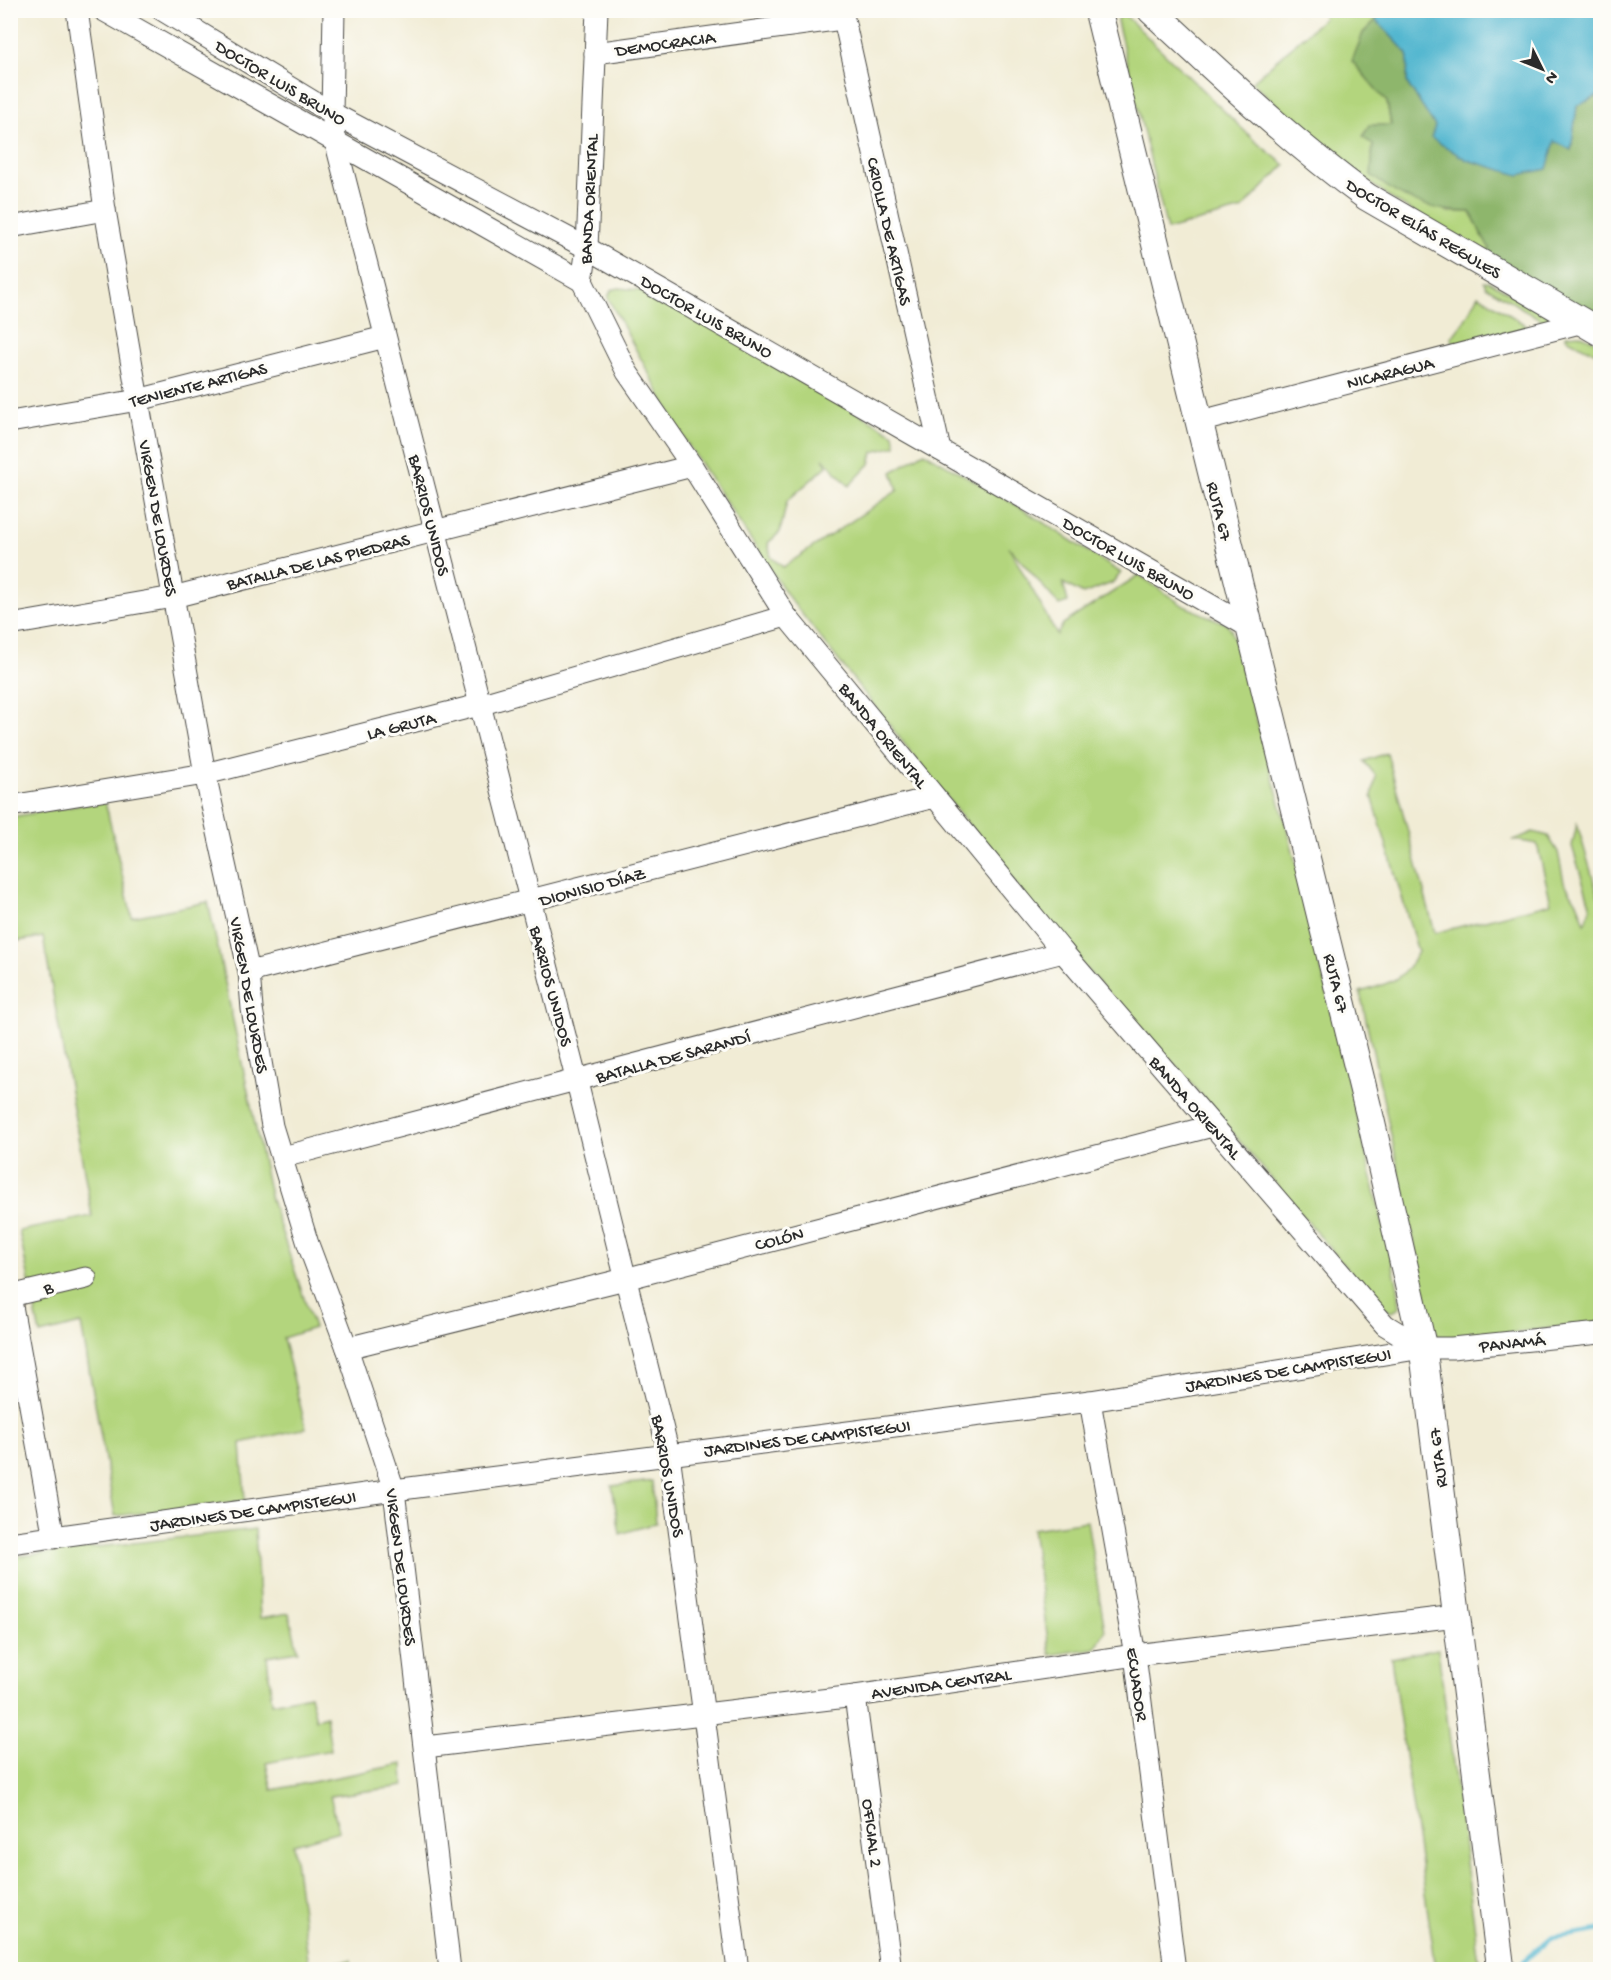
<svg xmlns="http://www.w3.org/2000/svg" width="1611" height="1980" viewBox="0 0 1611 1980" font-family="'Gochi Hand',sans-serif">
  <rect width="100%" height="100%" fill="#fdfcf7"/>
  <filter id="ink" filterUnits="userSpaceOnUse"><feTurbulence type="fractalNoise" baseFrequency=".0167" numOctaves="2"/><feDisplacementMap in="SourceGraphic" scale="12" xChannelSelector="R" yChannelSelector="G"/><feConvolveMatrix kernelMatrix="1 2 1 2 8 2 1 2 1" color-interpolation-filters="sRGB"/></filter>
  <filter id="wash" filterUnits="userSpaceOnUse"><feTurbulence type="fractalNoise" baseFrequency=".008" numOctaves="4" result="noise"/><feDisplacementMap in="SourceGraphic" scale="24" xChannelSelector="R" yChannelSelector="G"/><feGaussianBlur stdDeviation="1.35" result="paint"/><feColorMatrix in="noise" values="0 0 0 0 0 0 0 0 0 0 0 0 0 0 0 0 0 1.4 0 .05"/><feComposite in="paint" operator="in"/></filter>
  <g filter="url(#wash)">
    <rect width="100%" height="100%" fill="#f1ecd5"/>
    <!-- green -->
    <g fill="#b3d57d" stroke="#6f8054" stroke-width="1.5">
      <path d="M1321,11H1380L1376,20L1363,33L1374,85L1387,102L1391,126L1369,125L1363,137L1373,145L1372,155L1448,212H1470C1479,224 1480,237 1490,248L1487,255L1395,201L1335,157L1252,82L1324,18Z"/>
      <polygon points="1121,14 1127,17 1255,141 1285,165 1242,209 1167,230 1117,21"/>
      <polygon points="1488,281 1555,318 1546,323 1486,286 1484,282"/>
      <polygon points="619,288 638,290 718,330 894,434 896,446 873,452 870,464 849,486 823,458 827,466 787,501 780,532 768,543 771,557 783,567 898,490 892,472 924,452 1018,506 1121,573 1112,583 1083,594 1063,583 1068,602 1059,605 1009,547 1057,635 1063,624 1139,575 1184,606 1227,624 1231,629 1290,839 1398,1287 1400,1308 1391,1312 1373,1299 1180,1070 1060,941 790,599 685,440 608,298 611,290"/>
      <polygon points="1479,295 1530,328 1456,347 1451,338 1463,323"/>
      <polygon points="1579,334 1600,343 1600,355 1566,338 1566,335"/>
      <path d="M1387,753L1435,933L1551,903L1537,844L1514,840L1533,832L1548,836L1558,852L1564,882L1578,904L1585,923L1591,908L1572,846L1577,824L1600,902V1322L1446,1341L1437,1336L1432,1324L1360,992C1390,983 1402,982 1418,952L1372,796L1376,776L1364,761Z"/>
      <polygon points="105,801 132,917 208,902 271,1200 314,1328 283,1338 306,1428 241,1443 245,1501 115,1516 81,1324 40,1334 19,1231 92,1216 43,937 11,942 11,817"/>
      <polygon points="652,1481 656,1523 620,1534 612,1486"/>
      <polygon points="1087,1521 1105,1631 1096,1648 1050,1655 1032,1529"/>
      <polygon points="255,1529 260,1618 289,1613 298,1651 267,1656 272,1703 310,1695 316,1719 326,1716 331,1750 266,1763 272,1790 403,1764 404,1786 330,1796 339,1831 293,1844 309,1966 351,1960 352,1969 11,1969 11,1557"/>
      <polygon points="1438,1649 1480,1969 1436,1969 1391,1658"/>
    </g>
    <!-- forest -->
    <path fill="#8eb66c" stroke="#5c704c" stroke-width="1.5" d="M1376,20L1408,54L1407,83L1435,126L1555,140L1571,150L1577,106L1600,95V320L1487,255L1490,248C1479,236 1479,224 1470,212C1432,212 1400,199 1371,175L1373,145L1363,137L1369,125H1391L1387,102L1352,61L1363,33Z"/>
    <!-- water -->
    <polygon fill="#51b6cf" stroke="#3e707d" stroke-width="1.5" points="1380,10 1600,11 1600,95 1577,106 1571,150 1555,141 1547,169 1519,175 1467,160 1431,138 1435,126 1407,83 1408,54 1376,20"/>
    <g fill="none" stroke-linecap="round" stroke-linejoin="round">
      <!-- stream -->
      <polyline stroke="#51b6cf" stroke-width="5" points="1515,1968 1551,1938 1600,1930"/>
    </g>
  </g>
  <g filter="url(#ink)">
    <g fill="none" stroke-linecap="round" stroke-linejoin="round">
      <!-- minor casing -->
      <g stroke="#494844" stroke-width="23">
        <g id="minor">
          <polyline points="77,10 105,210 138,400 205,774 249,972 252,1009 272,1126 308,1244 347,1348 394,1490 450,1970"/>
          <polyline points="103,10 582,281"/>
          <polyline points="162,10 332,113 587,248 1249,627"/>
          <polyline points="334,10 332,113 336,144 577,1082 669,1454 738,1970"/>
          <polyline points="597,10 587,248 582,281 627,372 692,466 786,616 1063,952 1385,1325 1423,1348"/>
          <polyline points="842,10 940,450"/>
          <polyline points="595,53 842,19"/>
          <polyline points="10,227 105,210"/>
          <polyline points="10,422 138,400 385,337"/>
          <polyline points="1198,422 1583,322"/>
          <polyline points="10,625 173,597 692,466"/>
          <polyline points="10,806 205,774 479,705 786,616"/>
          <polyline points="249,972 934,797"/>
          <polyline points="283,1157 1063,952"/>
          <polyline points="10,1295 54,1538"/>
          <polyline points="10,1296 86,1278"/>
          <polyline points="347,1348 625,1279 1212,1126"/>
          <polyline points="1090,1401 1135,1655 1175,1970"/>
          <polyline points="10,1543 394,1490 1090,1401 1423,1348 1452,1348 1600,1333"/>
          <polyline points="855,1696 891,1970"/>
          <polyline points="425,1747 855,1696 1135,1655 1456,1616"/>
        </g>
      </g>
      <!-- tertiary casing -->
      <g stroke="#494844" stroke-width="29">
        <g id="tertiary">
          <polyline points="1098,10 1371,1121 1423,1348 1501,1970"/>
          <path d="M1151,10C1221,75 1290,141 1367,197L1600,332"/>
        </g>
      </g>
      <!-- minor -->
      <use href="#minor" stroke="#fff" stroke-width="21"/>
      <!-- tertiary -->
      <use href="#tertiary" stroke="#fff" stroke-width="27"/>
    </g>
  </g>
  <g text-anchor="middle" stroke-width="6" stroke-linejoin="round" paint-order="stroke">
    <!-- street labels -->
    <g font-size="18" fill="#2b2b2b" stroke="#fdfcf7">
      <text transform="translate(665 43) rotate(-8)" y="6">DEMOCRACIA</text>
      <text transform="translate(281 82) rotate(31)" y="6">DOCTOR LUIS BRUNO</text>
      <text transform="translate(588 199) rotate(-87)" y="6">BANDA ORIENTAL</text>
      <text transform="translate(1424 228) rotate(31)" y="6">DOCTOR ELÍAS REGULES</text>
      <text transform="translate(890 231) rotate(77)" y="6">CRIOLLA DE ARTIGAS</text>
      <text transform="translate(707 316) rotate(30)" y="6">DOCTOR LUIS BRUNO</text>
      <text transform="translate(1390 372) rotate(-14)" y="6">NICARAGUA</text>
      <text transform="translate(198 384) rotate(-14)" y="6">TENIENTE ARTIGAS</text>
      <text transform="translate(1220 511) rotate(76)" y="6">RUTA 67</text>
      <text transform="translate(430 515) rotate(76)" y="6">BARRIOS UNIDOS</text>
      <text transform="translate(159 518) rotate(80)" y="6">VIRGEN DE LOURDES</text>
      <text transform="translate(1129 558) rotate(30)" y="6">DOCTOR LUIS BRUNO</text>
      <text transform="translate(318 561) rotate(-14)" y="6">BATALLA DE LAS PIEDRAS</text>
      <text transform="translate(401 725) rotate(-14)" y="6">LA GRUTA</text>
      <text transform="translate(884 735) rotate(51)" y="6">BANDA ORIENTAL</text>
      <text transform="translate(592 886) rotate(-15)" y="6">DIONISIO DÍAZ</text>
      <text transform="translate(1337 983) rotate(76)" y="6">RUTA 67</text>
      <text transform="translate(552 986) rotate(75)" y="6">BARRIOS UNIDOS</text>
      <text transform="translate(250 995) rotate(80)" y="6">VIRGEN DE LOURDES</text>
      <text transform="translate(673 1056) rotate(-15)" y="6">BATALLA DE SARANDÍ</text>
      <text transform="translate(1196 1107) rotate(49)" y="6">BANDA ORIENTAL</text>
      <text transform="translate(779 1238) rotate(-15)" y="6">COLÓN</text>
      <text transform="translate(48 1287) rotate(-14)" y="6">B</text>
      <text transform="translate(1512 1342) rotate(-6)" y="6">PANAMÁ</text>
      <text transform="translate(1288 1369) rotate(-9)" y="6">JARDINES DE CAMPISTEGUI</text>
      <text transform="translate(807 1437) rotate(-7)" y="6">JARDINES DE CAMPISTEGUI</text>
      <text transform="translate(1437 1458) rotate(-97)" y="6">RUTA 67</text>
      <text transform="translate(669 1476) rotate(80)" y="6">BARRIOS UNIDOS</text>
      <text transform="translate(253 1510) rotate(-8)" y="6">JARDINES DE CAMPISTEGUI</text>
      <text transform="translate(402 1567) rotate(83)" y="6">VIRGEN DE LOURDES</text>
      <text transform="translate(941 1683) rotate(-8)" y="6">AVENIDA CENTRAL</text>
      <text transform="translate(1138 1684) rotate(82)" y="6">ECUADOR</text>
      <text transform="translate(873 1833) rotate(83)" y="6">OFICIAL 2</text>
    </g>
  </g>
  <!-- margin -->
  <rect width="1611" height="1980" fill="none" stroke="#fdfcf7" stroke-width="36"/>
  <!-- north arrow -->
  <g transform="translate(1542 69) rotate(133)" stroke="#fdfcf7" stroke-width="4.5" paint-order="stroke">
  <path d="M0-4.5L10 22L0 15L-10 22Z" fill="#2b2b2b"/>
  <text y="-9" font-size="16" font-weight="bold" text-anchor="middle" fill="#2b2b2b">N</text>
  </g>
</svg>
